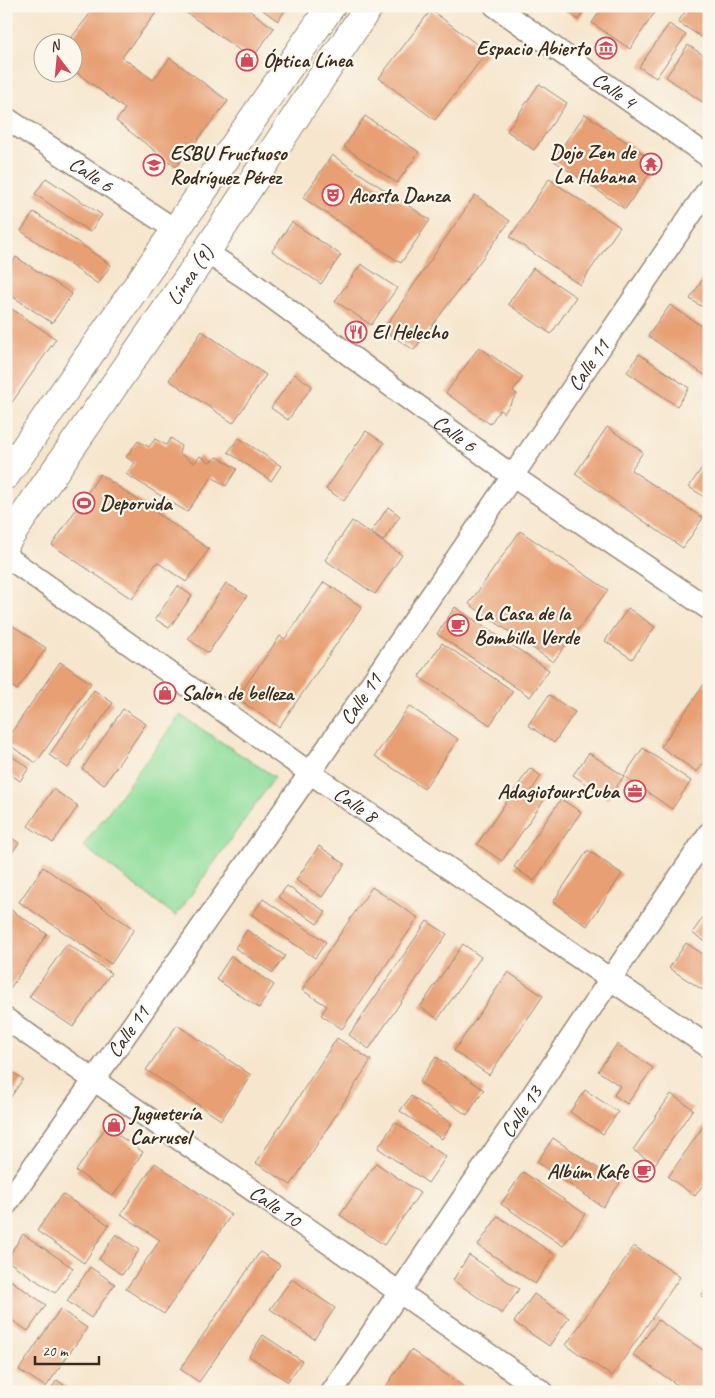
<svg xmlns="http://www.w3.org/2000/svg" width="715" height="1398" viewBox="0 0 715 1398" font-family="Caveat,sans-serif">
  <rect width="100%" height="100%" fill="#fbf7ec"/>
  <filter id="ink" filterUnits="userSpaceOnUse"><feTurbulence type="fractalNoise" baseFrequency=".02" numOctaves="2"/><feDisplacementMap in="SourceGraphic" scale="10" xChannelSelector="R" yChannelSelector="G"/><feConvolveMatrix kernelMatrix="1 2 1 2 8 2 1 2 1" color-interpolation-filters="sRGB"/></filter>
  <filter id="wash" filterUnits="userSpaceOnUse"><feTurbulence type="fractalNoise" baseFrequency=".0096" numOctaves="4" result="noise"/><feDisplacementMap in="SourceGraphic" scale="20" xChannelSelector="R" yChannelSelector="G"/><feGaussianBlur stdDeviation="1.12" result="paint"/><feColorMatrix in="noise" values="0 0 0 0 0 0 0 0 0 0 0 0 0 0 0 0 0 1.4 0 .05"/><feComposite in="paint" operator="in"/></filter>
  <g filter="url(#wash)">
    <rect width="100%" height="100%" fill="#f6e6ce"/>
    <!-- green -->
    <polygon fill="#91de9c" stroke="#66845d" points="180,715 275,777 176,916 83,846"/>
    <g id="blocks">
      <!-- building -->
      <g fill="#e79f73">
        <polygon points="96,6 148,6 156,13 122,57 153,80 170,58 228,101 176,167 116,121 125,109 72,69 72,42 68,42"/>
        <polygon points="177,6 243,6 274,28 252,59"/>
        <polygon points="257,6 288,6 278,21"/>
        <polygon points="561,6 588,6 578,20"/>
        <polygon points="603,6 659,6 630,49 592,23"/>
        <polygon points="689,6 702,6 709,11 709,42 678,22"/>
        <polygon points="431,10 487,52 435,120 379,78"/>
        <polygon points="669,24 686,35 656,78 639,67"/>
        <polygon points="688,45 709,59 709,97 704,103 666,77"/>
        <polygon points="539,84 567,103 534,150 507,131"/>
        <polygon points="585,114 657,163 625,209 553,160"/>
        <polygon points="365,116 419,152 397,183 344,147"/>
        <polygon points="332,155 430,220 401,263 303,198"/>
        <polygon points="46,178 102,215 90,232 35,194"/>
        <polygon points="549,179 620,227 580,285 510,237"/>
        <polygon points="475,195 510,221 414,350 383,330"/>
        <polygon points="34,212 111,265 98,284 21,231"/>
        <polygon points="292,222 341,255 321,284 272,251"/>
        <polygon points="16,257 72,294 52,323 6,292 6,271"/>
        <polygon points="361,264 397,288 371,325 335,301"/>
        <polygon points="533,268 576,297 551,334 508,304"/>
        <polygon points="709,269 709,311 690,299"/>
        <polygon points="6,305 56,339 6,411"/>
        <polygon points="670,305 709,331 709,378 648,336"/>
        <polygon points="202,331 266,375 233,423 169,380"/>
        <polygon points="479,347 523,377 513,391 517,394 504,413 500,410 490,424 446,393"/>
        <polygon points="639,354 689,388 677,406 627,372"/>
        <polygon points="295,374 312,386 288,420 271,408"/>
        <polygon points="607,427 643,452 631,470 703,518 683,548 575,474"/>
        <polygon points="366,431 384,443 344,501 326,489"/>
        <polygon points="171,438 181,446 179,453 194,463 200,456 209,462 218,457 237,469 226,486 212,477 187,512 126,474 135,463 126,457 138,441 149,447 155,439 166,445"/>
        <polygon points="239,438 281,466 271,481 228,452"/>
        <polygon points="705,463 709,465 709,500 689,487"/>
        <polygon points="100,474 209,549 186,582 157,562 132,599 52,545"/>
        <polygon points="388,507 400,516 383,541 371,532"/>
        <polygon points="352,521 402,555 375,594 325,560"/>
        <polygon points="520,531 608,590 553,662 469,604"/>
        <polygon points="324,582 362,607 279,727 237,698 280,636 285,639"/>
        <polygon points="226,583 247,596 208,653 188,639"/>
        <polygon points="178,586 192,596 169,628 155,619"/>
        <polygon points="455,607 549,670 530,697 437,634"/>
        <polygon points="628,608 655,627 632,659 605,641"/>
        <polygon points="9,623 46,648 17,690 6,682 6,627"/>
        <polygon points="442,643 513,691 490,725 419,677"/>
        <polygon points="60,662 91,683 36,763 6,743 6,740"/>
        <polygon points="709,677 709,755 697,772 661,747"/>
        <polygon points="94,690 113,703 68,768 49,755"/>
        <polygon points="549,695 575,712 554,743 528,725"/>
        <polygon points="409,706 458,739 424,789 375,756"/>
        <polygon points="123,709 146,724 104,785 82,769"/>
        <polygon points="643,748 691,781 672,809 624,776"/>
        <polygon points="6,752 29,768 20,781 6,771"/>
        <polygon points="589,753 624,776 608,799 573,775"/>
        <polygon points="530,768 541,776 531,791 544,800 502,861 477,844"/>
        <polygon points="53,789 78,806 53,843 28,826"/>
        <polygon points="561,799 581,812 534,881 514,867"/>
        <polygon points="6,834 19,843 6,861"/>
        <polygon points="319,846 345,864 322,897 296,880"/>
        <polygon points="588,850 622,874 587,926 553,902"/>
        <polygon points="43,867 134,929 111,964 19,902"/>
        <polygon points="287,886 326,912 317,924 278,897"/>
        <polygon points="372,887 418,918 342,1029 321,1015 327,1006 302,990"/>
        <polygon points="263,899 326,942 315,958 252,915"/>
        <polygon points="8,908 47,934 9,990 6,989 6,910"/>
        <polygon points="709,909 709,944 692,933"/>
        <polygon points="427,921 447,934 369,1049 349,1035"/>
        <polygon points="247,930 285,956 273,973 235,948"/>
        <polygon points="686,943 709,958 709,994 669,968"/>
        <polygon points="67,944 111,973 73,1027 29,997"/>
        <polygon points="463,944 481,957 438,1019 420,1007"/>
        <polygon points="231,956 274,985 259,1008 216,979"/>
        <polygon points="508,972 543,996 489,1075 454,1051"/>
        <polygon points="177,1025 251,1075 221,1120 146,1070"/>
        <polygon points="337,1038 371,1060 291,1185 256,1163"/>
        <polygon points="617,1044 653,1068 627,1104 614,1095 620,1086 598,1071"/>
        <polygon points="436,1057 484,1090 467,1115 419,1082"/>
        <polygon points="6,1068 23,1079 6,1104"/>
        <polygon points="585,1090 618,1112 603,1134 570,1112"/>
        <polygon points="671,1094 693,1109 655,1164 633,1150"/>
        <polygon points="411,1096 452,1124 442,1139 400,1111"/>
        <polygon points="709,1118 709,1176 695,1196 668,1177"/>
        <polygon points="395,1122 446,1157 428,1183 378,1148"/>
        <polygon points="106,1127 143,1152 113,1196 76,1171"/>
        <polygon points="553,1138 620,1183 603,1207 537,1162"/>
        <polygon points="155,1163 231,1215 164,1314 126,1289 160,1240 121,1214"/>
        <polygon points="376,1163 420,1193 384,1245 340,1215"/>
        <polygon points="523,1172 585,1214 563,1246 501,1204"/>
        <polygon points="62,1194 109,1225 84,1263 37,1231"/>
        <polygon points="498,1216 555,1255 535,1284 478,1245"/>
        <polygon points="23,1234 73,1268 55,1293 6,1260"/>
        <polygon points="116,1234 139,1250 122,1275 99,1259"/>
        <polygon points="634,1246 680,1277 612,1376 566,1345"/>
        <polygon points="260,1252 280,1265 199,1382 180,1369"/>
        <polygon points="469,1255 519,1289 502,1314 453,1280"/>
        <polygon points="90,1267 115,1284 91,1318 67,1301"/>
        <polygon points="6,1277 46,1305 28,1331 6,1316"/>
        <polygon points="292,1279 335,1308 314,1339 270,1309"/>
        <polygon points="709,1285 709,1301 701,1296"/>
        <polygon points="534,1294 569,1318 549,1346 514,1322"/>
        <polygon points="60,1309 87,1328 46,1387 19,1370"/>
        <polygon points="658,1320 709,1354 709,1392 688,1392 633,1355"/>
        <polygon points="263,1335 302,1361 288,1382 249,1356"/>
        <polygon points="411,1350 467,1389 465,1392 382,1392"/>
        <polygon points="57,1380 74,1392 49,1392"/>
      </g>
    </g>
  </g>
  <g filter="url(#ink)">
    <use href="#blocks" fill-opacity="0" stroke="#988876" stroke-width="1"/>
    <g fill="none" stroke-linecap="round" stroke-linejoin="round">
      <!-- minor casing -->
      <g stroke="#988876" stroke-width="24">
        <g id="minor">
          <path id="s1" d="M495,6L709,157"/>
          <path id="s2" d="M6,118L177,231"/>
          <path id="s3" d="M206,252L247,279L511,475L709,609"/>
          <path id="s4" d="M6,556L310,773L709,1047"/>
          <path id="s5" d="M6,1019L543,1392"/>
          <path id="s6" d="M6,1205L310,773L709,188"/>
          <path id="s7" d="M332,1392L709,833"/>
        </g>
      </g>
      <!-- major casing -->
      <g stroke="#988876" stroke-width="30">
        <g id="major">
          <polyline points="6,475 331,6"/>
          <path id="s8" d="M6,542L206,252L369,6"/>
        </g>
      </g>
      <!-- minor -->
      <use href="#minor" stroke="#fff" stroke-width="21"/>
      <!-- major -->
      <use href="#major" stroke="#fff" stroke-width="28"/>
    </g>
  </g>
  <!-- icons -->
  <defs>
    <g id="museum-ring" transform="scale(1.125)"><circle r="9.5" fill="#fbf7ec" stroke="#d1495b" stroke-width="1.5"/><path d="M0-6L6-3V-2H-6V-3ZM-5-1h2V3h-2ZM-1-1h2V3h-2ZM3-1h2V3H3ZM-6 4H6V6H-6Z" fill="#d1495b"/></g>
    <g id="shop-ring" transform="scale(1.125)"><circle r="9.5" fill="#fbf7ec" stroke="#d1495b" stroke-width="1.5"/><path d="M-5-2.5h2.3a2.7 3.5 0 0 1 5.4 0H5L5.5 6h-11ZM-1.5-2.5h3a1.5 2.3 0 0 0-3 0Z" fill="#d1495b"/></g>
    <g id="temple-ring" transform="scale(1.125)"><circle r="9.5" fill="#fbf7ec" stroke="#d1495b" stroke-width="1.5"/><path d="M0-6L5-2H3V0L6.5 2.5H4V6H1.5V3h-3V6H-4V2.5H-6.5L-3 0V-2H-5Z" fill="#d1495b"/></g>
    <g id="school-ring" transform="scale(1.125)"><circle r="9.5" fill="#fbf7ec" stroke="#d1495b" stroke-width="1.5"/><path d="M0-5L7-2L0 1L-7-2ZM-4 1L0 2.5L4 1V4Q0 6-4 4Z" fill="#d1495b"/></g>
    <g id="theatre-ring" transform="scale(1.125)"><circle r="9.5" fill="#fbf7ec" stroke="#d1495b" stroke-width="1.5"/><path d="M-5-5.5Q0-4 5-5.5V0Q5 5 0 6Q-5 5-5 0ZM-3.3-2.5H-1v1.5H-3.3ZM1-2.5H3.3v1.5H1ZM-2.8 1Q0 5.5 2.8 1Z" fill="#d1495b"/></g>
    <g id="restaurant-ring" transform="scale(1.125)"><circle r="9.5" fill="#fbf7ec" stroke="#d1495b" stroke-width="1.5"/><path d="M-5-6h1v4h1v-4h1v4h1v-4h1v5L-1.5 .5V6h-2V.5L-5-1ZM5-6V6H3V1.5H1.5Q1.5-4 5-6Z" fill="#d1495b"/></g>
    <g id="stadium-ring" transform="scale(1.125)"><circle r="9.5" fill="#fbf7ec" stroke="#d1495b" stroke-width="1.5"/><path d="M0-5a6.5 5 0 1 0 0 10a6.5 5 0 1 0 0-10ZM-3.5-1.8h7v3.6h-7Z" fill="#d1495b"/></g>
    <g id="cafe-ring" transform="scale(1.125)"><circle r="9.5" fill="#fbf7ec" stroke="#d1495b" stroke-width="1.5"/><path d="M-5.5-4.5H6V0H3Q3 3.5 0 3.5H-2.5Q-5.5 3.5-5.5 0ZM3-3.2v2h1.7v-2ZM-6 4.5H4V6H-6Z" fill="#d1495b"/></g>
    <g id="office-ring" transform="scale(1.125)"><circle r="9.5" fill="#fbf7ec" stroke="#d1495b" stroke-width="1.5"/><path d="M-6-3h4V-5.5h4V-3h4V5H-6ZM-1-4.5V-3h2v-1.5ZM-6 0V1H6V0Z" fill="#d1495b"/></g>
  </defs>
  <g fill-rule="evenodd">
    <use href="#museum-ring" x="606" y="48"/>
    <use href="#shop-ring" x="247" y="60"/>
    <use href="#temple-ring" x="651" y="164"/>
    <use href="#school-ring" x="154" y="165"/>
    <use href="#theatre-ring" x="333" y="195"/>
    <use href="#restaurant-ring" x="356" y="332"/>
    <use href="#stadium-ring" x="84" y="503"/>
    <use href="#cafe-ring" x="458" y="625"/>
    <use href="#shop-ring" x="165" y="693"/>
    <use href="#office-ring" x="635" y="791"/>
    <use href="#shop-ring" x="114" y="1125"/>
    <use href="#cafe-ring" x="644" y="1171"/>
  </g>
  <g text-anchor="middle" stroke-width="4.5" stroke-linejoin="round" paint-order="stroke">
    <!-- poi labels -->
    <g font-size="21" font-weight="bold" fill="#3b2a1e" stroke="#fbf7ec" text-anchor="start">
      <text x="590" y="55" text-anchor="end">Espacio Abierto</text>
      <text x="263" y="67">Óptica Línea</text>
      <text x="635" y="159" text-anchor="end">Dojo Zen de<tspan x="635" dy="24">La Habana</tspan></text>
      <text x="170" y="160">ESBU Fructuoso<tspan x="170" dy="24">Rodríguez Pérez</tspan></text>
      <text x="349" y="202">Acosta Danza</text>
      <text x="372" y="339">El Helecho</text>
      <text x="100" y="510">Deporvida</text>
      <text x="474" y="620">La Casa de la<tspan x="474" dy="24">Bombilla Verde</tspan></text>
      <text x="181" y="700">Salon de belleza</text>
      <text x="619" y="798" text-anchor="end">AdagiotoursCuba</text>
      <text x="130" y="1120">Juguetería<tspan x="130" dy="24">Carrusel</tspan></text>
      <text x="628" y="1178" text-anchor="end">Albúm Kafe</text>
    </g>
    <!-- street labels -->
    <g font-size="21" fill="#3b2a1e" stroke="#fbf7ec">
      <text dy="7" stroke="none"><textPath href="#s1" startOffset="146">Calle 4</textPath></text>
      <text dy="7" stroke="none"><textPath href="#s2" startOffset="102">Calle 6</textPath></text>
      <text dy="7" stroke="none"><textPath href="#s8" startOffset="324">Línea (9)</textPath></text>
      <text dy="7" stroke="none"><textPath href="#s6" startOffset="1022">Calle 11</textPath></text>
      <text dy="7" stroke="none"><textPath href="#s3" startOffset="308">Calle 6</textPath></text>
      <text dy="7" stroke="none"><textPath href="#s6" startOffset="618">Calle 11</textPath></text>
      <text dy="7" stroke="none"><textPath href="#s4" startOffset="429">Calle 8</textPath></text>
      <text dy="7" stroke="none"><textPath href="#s6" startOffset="212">Calle 11</textPath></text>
      <text dy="7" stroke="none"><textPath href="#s7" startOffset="338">Calle 13</textPath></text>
      <text dy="7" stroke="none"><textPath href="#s5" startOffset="328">Calle 10</textPath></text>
    </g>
  </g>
  <!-- margin -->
  <rect width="715" height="1398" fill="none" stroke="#fbf7ec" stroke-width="25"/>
  <!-- north arrow -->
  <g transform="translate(58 58) rotate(344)"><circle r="24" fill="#fbf7ec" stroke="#aea59a"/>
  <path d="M0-4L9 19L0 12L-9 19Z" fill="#d1495b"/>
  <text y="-8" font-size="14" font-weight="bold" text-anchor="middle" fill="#3b2a1e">N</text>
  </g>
  <!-- scale -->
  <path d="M35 1356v8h64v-8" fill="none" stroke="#3b2a1e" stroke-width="2.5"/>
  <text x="42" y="1356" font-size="15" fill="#3b2a1e" stroke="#fbf7ec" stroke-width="4" paint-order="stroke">20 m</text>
</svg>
